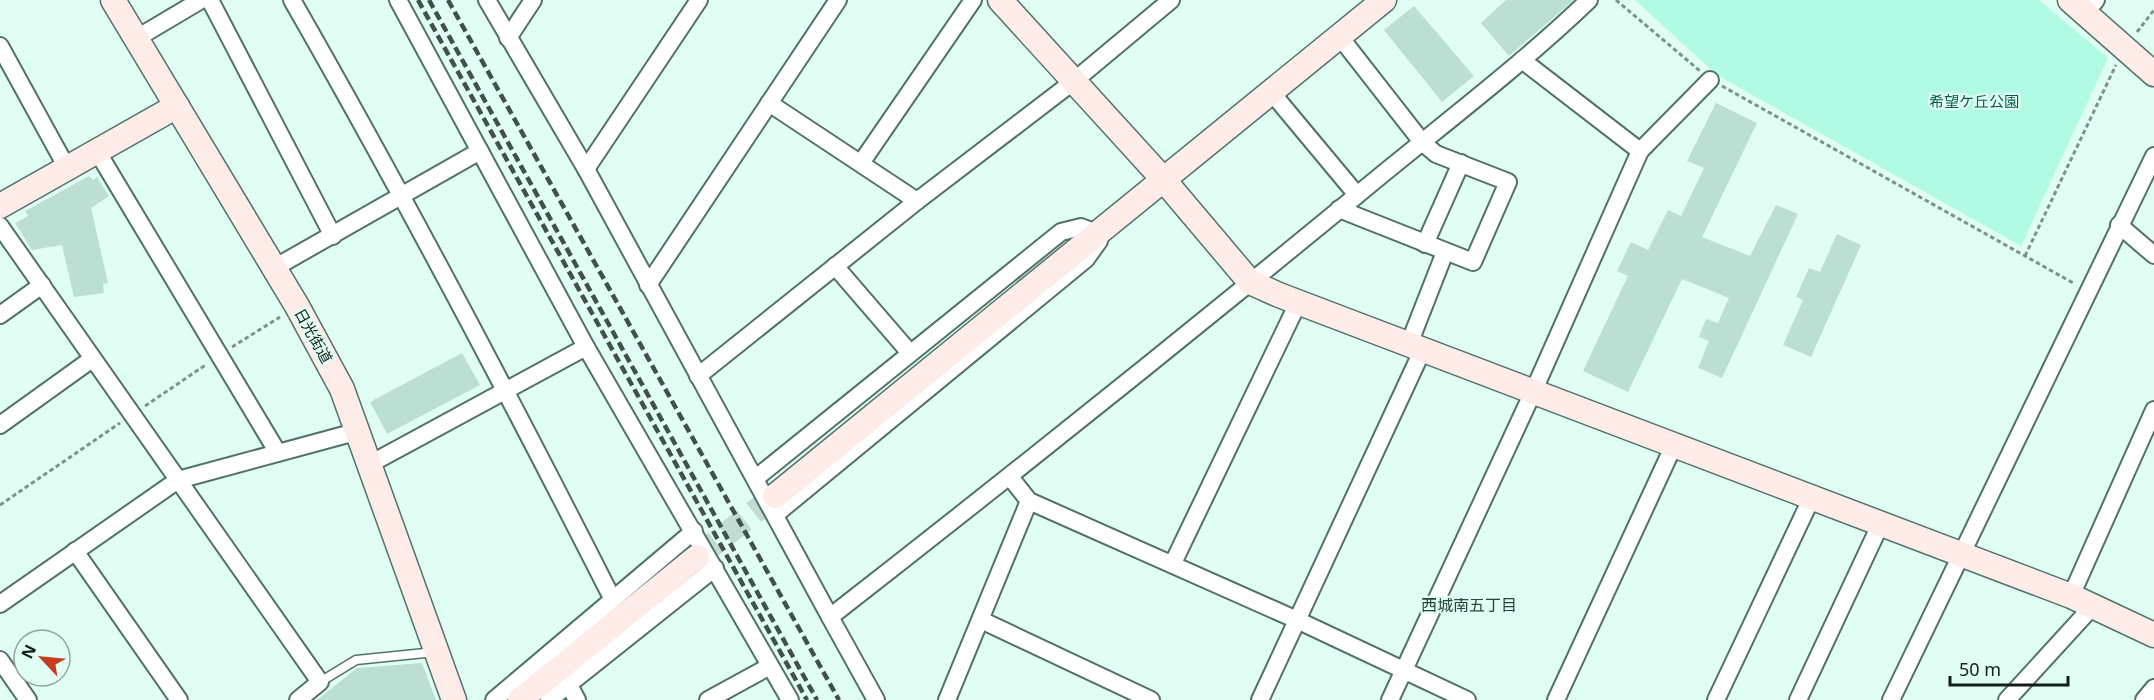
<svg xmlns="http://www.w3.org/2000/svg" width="2154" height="700" viewBox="0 0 2154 700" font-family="'Noto Sans','Noto Sans JP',sans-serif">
  <rect width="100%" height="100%" fill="#e1fef4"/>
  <!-- green -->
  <polygon fill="#b1fae4" points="1635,0 2039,0 2108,58 2021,246 1717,75"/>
  <!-- building -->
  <g fill="#bbdfd3">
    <polygon points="1506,0 1574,0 1509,56 1481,23"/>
    <polygon points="1414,6 1474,76 1442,102 1384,30"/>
    <polygon points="1716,103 1757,123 1702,237 1750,256 1776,205 1798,214 1722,378 1698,368 1709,341 1699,337 1706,319 1718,323 1729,298 1682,279 1628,392 1583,371 1628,276 1617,271 1631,242 1648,250 1668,210 1681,216 1704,168 1687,161"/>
    <polygon points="89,176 93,180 97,177 109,196 91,208 108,283 103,284 104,293 74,297 62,245 32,250 15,223 28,216 25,211"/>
    <polygon points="1837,234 1861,245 1811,357 1783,345 1803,300 1796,297 1809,268 1820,272"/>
    <polygon points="462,353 480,385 387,434 370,402"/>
    <polygon points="422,663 436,700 317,700 357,668"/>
  </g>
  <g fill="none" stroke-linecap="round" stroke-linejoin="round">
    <!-- secondary-tunnel -->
    <polyline stroke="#c2dcd3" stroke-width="24" stroke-dasharray="24 12" stroke-linecap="butt" points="697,557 775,496"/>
    <!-- lane casing -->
    <g stroke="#527269" stroke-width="11">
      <polyline id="lane" points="320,682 356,660 435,652"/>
    </g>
    <!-- street casing -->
    <g stroke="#527269" stroke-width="20">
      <g id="street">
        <polyline points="210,0 333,236"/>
        <path d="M292,0C405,197 510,397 612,598"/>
        <polyline points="398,0 586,347 790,700"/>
        <path d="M487,0L586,169L830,617C1007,479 1182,339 1356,196C1434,131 1516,70 1589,0"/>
        <polyline points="2085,13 2096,0"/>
        <polyline points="137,38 201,0"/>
        <polyline points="508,38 533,0"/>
        <polyline points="0,46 67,168"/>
        <polyline points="1522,60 1640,151"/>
        <polyline points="1272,93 1357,195"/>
        <polyline points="769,103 917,201"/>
        <polyline points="97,151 278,453"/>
        <polyline points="861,163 973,0"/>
        <polyline points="586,169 699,0"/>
        <polyline points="1339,209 1473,262 1508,182 1436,154 1422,142 1340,37"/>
        <polyline points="2119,225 2154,255"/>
        <polyline points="0,226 320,682 298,700"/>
        <polyline points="1425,244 1461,163"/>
        <polyline points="835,266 910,353"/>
        <polyline points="274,268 480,151"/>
        <polyline points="648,285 838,0"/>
        <polyline points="0,315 42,285"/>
        <polyline points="1409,344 1445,252"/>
        <polyline points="698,376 917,201 1074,81 1171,0"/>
        <polyline points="0,425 92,359"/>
        <polyline points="370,464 586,347"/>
        <polyline points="1010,477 1029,501 1297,620 1467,700"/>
        <polyline points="756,478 1061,232 1081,227 1097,233 1099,241 1086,259 776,514"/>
        <polyline points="75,551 179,700"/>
        <polyline points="1173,563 1298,303"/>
        <polyline points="2071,596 2154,410"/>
        <polyline points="0,604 178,480 359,431"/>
        <polyline points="830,617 876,700"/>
        <polyline points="981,620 1151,700"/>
        <polyline points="0,660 28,700"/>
        <polyline points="569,685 577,700"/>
        <polyline points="494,700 694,531"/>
        <polyline points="549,700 715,568"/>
        <polyline points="708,700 770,666"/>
        <polyline points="947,700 1029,501"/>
        <polyline points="1260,700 1423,349"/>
        <polyline points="1390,700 1534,390 1640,151 1710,80"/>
        <polyline points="1556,700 1674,445"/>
        <polyline points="1716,700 1812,497"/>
        <polyline points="1798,700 1881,523"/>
        <polyline points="1891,700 2154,156"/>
        <polyline points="2007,700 2092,607"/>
        <polyline points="2144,700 2154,688"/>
      </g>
    </g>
    <!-- secondary casing -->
    <g stroke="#527269" stroke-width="27">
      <g id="secondary">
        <polyline points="113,0 297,306 342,389 454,700"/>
        <polyline points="1000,0 1163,179 1250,282 1279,295 2071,596 2154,635"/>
        <polyline points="2070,0 2154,74"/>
        <polyline points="0,206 177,106"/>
        <polyline points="775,496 1384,0"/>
        <polyline points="520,700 697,557"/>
      </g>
    </g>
    <!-- path -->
    <g stroke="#7d928b" stroke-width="3" stroke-dasharray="4.5 3" stroke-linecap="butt">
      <polyline points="1616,0 1700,71"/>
      <polyline points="2137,32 2154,10"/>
      <polyline points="1722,86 2075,284"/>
      <polyline points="2025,256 2116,65"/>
      <polyline points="232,347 280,317"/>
      <polyline points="145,406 207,364"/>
      <polyline points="0,505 120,423"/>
    </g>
    <!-- lane -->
    <use href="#lane" stroke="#fff" stroke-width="8"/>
    <!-- street -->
    <use href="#street" stroke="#fff" stroke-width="16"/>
    <!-- secondary -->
    <use href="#secondary" stroke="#fdece8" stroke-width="24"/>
    <!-- rail -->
    <g stroke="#40504b" stroke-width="4.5" stroke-dasharray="9 4.5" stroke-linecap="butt">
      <polyline points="418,0 807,700"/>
      <polyline points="429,0 817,700"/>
      <polyline points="448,0 839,700"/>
    </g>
  </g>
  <g text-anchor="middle" stroke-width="4.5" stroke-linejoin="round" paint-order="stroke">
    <!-- park labels -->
    <g font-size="15" fill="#075c4c" stroke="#e1fef4">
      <text x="1974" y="107">希望ケ丘公園</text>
    </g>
    <!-- street labels -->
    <g font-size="15" fill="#111e1a" stroke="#e1fef4">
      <text transform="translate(313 336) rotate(61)" y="5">日光街道</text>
    </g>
    <!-- neighbourhood labels -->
    <g font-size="16" fill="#26453d" stroke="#e1fef4">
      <text x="1469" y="611">西城南五丁目</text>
    </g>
  </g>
  <!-- north arrow -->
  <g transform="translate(42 658) rotate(296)"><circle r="28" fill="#e1fef4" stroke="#8ea49d" stroke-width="1.5"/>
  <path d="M0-4.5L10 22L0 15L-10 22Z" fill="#c73d1d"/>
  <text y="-9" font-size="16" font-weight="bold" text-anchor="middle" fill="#111e1a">N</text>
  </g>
  <!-- scale -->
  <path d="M1950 676v9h118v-9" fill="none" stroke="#111e1a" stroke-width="3"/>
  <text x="1959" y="676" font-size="18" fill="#111e1a" stroke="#e1fef4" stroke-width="4.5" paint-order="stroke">50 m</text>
</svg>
